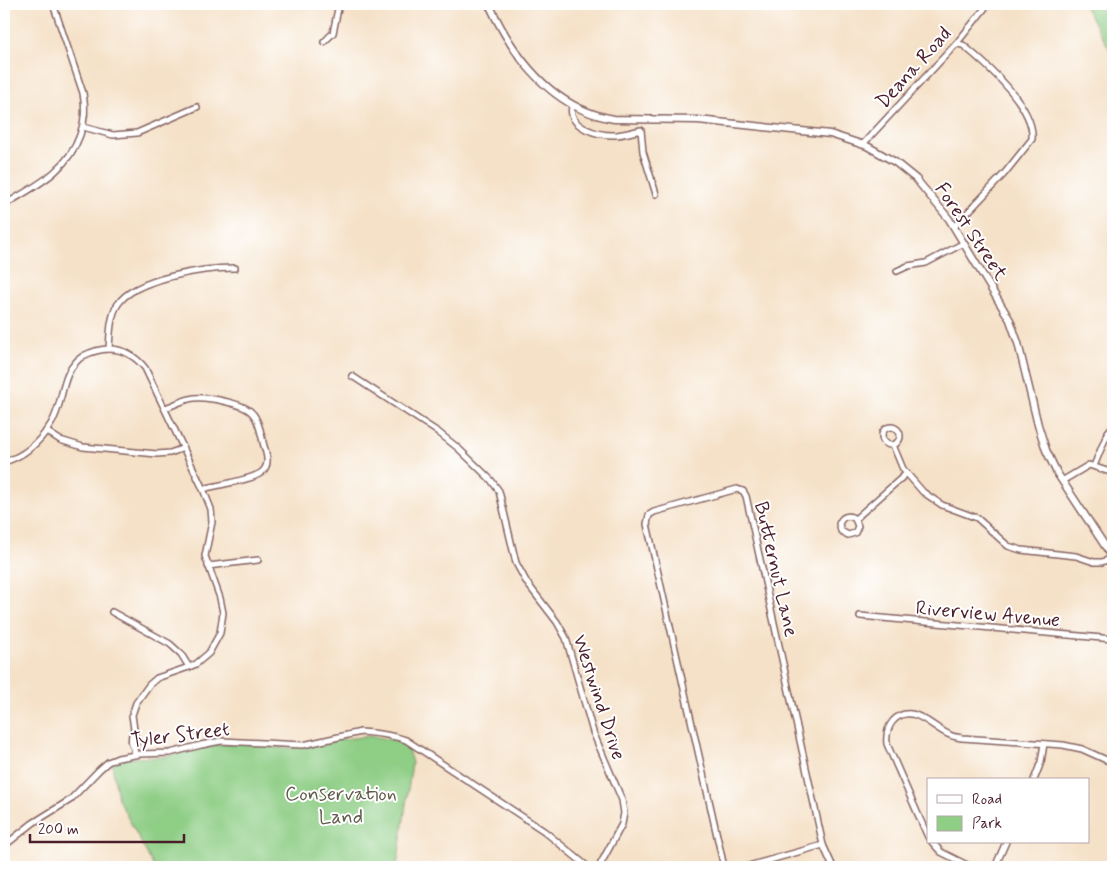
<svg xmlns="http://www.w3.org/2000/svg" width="1117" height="871" viewBox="0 0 1117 871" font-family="Mynerve,sans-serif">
  <rect width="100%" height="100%" fill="#fff"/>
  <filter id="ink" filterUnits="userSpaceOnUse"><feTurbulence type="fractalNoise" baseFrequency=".02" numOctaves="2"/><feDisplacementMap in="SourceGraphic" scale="10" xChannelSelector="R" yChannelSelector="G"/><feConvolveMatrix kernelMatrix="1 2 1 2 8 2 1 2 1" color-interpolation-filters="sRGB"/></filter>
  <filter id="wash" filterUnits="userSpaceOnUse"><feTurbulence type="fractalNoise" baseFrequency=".0096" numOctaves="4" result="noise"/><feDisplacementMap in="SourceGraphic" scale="20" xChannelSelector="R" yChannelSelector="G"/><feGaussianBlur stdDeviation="1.12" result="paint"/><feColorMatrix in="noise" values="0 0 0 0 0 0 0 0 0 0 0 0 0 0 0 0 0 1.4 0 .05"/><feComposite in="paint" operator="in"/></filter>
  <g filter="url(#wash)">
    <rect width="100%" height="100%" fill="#f5e1c7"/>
    <!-- green -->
    <g fill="#8ece85" stroke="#6c7658">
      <polygon points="1083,4 1113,4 1113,55"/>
      <polygon points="372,736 398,741 407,746 412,763 397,867 154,867 118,799 112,764 127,758 163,757 216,745 243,743 279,748 294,748 320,745 343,739"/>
    </g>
  </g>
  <g filter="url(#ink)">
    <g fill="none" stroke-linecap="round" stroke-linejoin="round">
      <!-- minor casing -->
      <g stroke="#866362" stroke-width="8">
        <g id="minor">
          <polyline points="324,42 333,33 339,4"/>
          <path d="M572,106C567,128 600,136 617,135C625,134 633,132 641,130L643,152L656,194"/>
          <polyline points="83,127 113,135 137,133 197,107"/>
          <polyline points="863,144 956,44 985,8"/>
          <path d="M4,205C35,186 67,172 80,135C85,121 86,108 83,93L53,4"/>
          <path d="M954,227L1004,174L1032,139C1035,106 986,64 963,45L956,44"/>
          <polyline points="897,271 908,266 926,263 964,243"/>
          <path d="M109,349C110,334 110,316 118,304C135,278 206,268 235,268"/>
          <polyline points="352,376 438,432 458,448 491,480 499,491 516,563 527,583 557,622 566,638 593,732 622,800 624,813 622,824 599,867"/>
          <path d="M165,408C174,405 185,399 194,398C207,397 245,403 253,414C260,422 261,436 264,446C267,455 270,465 262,472C253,480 217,485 203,489"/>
          <circle cx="891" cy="436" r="9"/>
          <polyline points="46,431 60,440 83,447 157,454 170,453 184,448"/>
          <polyline points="893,445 903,469 923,492 942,505 977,518 1008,546 1021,550 1076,556 1094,562 1102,562 1113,558"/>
          <path d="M4,462C24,456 40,442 51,424C65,402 59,372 83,356C91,352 100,349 109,349C124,349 136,357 145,368L203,489L211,509L212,522L205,556L220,598L223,613L220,633L209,653L196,664L189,667L157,678L149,685L136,703L132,715L136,744L134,748L135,754"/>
          <polyline points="1094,466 1108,432 1113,426"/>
          <polyline points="1062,481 1089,465 1113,473"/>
          <path d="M855,519L858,526L855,533L848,535L841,531L839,524C842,516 849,514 855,519L906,474"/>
          <polyline points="208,566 258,560"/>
          <polyline points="112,612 170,644 181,654 189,667"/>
          <polyline points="860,616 1113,639"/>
          <path d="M133,731C131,737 130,743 134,748"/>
          <polyline points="1034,780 1041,762 1044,744"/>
          <path d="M928,837L887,744C886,735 887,728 893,721C912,701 932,728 950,735C953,737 958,737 962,738L1063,745L1082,749L1113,763"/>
          <polyline points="932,842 941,852 971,867"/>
          <path d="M4,846L33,823L70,800L99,770L108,762L118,758L140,754L170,753L201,745L221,741L303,745L361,732C377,733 392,735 406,740L544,831L588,867"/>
          <polyline points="724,867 647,524 649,515 654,512 737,489 743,491 746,496 823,845 833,867"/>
          <polyline points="745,867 823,845"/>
          <polyline points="995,867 1006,842"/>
          <polyline points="1109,867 1113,858"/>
        </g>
      </g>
      <!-- tertiary casing -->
      <g stroke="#866362" stroke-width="9">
        <path id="tertiary" d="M489,4C514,58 552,109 614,119L698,120L830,134L867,146L895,162L916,179L949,219L1010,320L1018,343L1038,425L1046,450L1057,473L1113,558"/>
      </g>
      <!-- minor -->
      <use href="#minor" stroke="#fff" stroke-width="5"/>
      <!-- tertiary -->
      <use href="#tertiary" stroke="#fff" stroke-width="6"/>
    </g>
  </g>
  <g text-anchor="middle" stroke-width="4" stroke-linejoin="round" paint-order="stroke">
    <!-- street labels -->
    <g font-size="20" fill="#4a1f2b" stroke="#fff">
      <text transform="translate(913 67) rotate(-48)" y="7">Deana Road</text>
      <text transform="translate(972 231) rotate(56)" y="7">Forest Street</text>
      <text transform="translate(777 569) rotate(77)" y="7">Butternut Lane</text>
      <text transform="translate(988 613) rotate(5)" y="7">Riverview Avenue</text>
      <text transform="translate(600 697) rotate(72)" y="7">Westwind Drive</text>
      <text transform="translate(180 734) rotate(-7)" y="7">Tyler Street</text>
    </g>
    <!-- park labels -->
    <g font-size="20" fill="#625c4a" stroke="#fff">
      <text x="341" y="800">Conservation<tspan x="341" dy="23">Land</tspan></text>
    </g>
  </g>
  <!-- margin -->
  <rect width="1117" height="871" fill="none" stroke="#fff" stroke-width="20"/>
  <!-- legend -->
  <rect x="927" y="778" width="162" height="65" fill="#ffffff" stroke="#b7a5aa"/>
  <rect x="937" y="795" width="25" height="8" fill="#ffffff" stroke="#b7a5aa"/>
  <text x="972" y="804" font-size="15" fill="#4a1f2b">Road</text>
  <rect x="937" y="816" width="25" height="15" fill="#8ece85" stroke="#b7a5aa"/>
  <text x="972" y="828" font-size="15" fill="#4a1f2b">Park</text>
  <!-- scale -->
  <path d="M30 834v8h154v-8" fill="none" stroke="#4a1f2b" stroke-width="2.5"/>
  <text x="38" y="834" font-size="15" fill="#4a1f2b" stroke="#ffffff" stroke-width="4" paint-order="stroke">200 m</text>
</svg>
